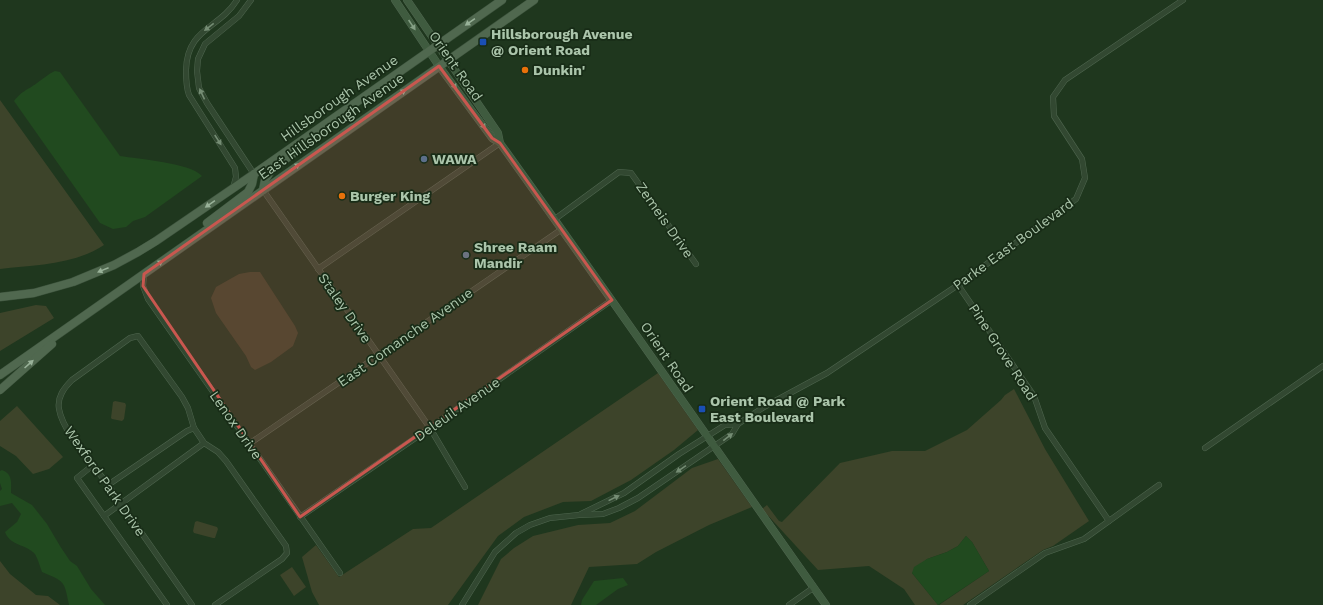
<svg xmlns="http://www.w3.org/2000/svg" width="1323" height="605" viewBox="0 0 1323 605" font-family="'Work Sans',sans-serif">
  <rect width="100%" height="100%" fill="#1f371e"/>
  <!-- green -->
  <g fill="#3d442a">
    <path d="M0,100L104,245C74,265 34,265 0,269Z"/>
    <polygon points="250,272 260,272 295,326 298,333 293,346 271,362 255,370 251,367 246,356 216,313 211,298 216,287 239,274"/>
    <polygon points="36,305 46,306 54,318 0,351 0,313"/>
    <polygon points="658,373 698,430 674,450 631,480 591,501 563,502 524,517 498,536 448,605 319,605 312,592 302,557 316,545 339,577 413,529 431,528"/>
    <polygon points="1014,389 1045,449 1089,521 1053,546 1043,550 963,605 939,605 989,571 972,542 966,536 958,546 947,552 927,559 912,573 938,605 915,605 904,589 869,566 818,570 762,509 767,505 779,521 782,522 840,463 892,451 925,451 967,430 1001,400 1005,395"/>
    <polygon points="115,401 125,403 126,405 124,419 122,421 112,419 111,418 113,402"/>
    <polygon points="17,406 63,457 49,469 33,474 16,456 0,446 0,421"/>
    <polygon points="718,459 752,507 709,525 656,552 637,564 589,567 571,605 478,605 501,559 514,548 533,536 578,525 610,523 635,511 692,468"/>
    <polygon points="197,521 217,527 218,529 215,538 213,538 194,533 193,531 195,522"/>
    <polygon points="0,561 10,574 36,595 48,596 60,605 0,605"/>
    <polygon points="292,567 306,587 294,596 280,575"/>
  </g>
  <!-- water -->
  <g fill="#214a1f">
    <path d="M55,71L60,72L120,156C138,159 191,163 202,176L145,217L133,221L126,227L113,229L100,223L14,101C23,90 26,91 37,83C43,79 48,74 55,71Z"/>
    <path d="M2,470C13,474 11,483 11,493L32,505L47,524L60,546L70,561L77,566L91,589L105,605H69C64,580 65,582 42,572C40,567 38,559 35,554C26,544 10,546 5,532L17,522L21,514L12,503L0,506V491L2,489L0,483V471Z"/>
    <polygon points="966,536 972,542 989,571 938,605 912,573 914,567 927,559 947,552 958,546"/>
    <polygon points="623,578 628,585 618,589 596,605 581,605 582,600 594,581"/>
  </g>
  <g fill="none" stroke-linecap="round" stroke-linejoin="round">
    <!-- street casing -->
    <g stroke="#4f664f" stroke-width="6">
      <g id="street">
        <polyline points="251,0 239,16 205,44 198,59 197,71 199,88 207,103 254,174"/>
        <path d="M233,188L236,177L235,168L189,95C186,87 186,79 186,70C187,28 219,29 237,0"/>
        <polyline points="263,190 430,428 465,487"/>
        <polyline points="555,219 619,172 631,173 696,264"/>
        <polyline points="318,269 500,143"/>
        <polyline points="144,274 143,286 148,299 340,573"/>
        <polyline points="958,285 1034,396 1045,428 1109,521"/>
        <polyline points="249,444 379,355 562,229"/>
        <polyline points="1205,448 1323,366"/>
        <polyline points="93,465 77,478 167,605"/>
        <polyline points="108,485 187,431 194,428"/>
        <polyline points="581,514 624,493 679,454 725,425 738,424"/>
        <polyline points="104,516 204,443"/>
        <polyline points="300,517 430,428 612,300"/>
        <path d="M192,605C164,565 136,525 108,485C94,465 63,433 59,409C57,397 64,388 72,380L130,338L138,336L182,397L188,408L194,428L204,443L218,452L226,461L286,546L287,553L282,559L215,605"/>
        <polyline points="462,605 495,552 516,533 530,525 550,518 579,515 603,514 619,508 638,498 732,434 738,424 764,407 827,373 958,285 1076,199 1085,178 1082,159 1054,116 1053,97 1065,80 1183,0"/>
        <polyline points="789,605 813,588"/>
        <polyline points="970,605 1045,553 1084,539 1159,485"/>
      </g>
    </g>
    <!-- secondary casing -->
    <g stroke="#4f664f" stroke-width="8">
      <g id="secondary">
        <path d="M395,0L439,66L492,138L500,143C610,296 717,451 826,605"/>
        <polyline points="407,0 498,133 500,143"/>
      </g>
    </g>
    <!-- primary casing -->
    <g stroke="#3b513b" stroke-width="9">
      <g id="primary">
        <polyline points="263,190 265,180 272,169 306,144 313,137"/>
        <polyline points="207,223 248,192 252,184 254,174"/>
        <polyline points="0,297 34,293 73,282 114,265 138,252 156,241 254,174 502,0"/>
        <polyline points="0,375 534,0"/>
        <polyline points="0,390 52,344"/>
      </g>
    </g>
    <!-- street -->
    <use href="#street" stroke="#324831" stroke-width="5"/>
    <!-- secondary -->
    <use href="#secondary" stroke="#3f5b3f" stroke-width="7"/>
    <!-- primary -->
    <use href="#primary" stroke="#50684f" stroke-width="8"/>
  </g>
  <!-- one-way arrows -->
  <defs><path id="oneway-solid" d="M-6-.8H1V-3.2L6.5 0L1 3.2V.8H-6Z"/></defs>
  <g fill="#99b299">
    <use href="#oneway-solid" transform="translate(470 22) rotate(145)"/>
    <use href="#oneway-solid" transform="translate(401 93) rotate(-35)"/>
    <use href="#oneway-solid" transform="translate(295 167) rotate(-35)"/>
    <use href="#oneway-solid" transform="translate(210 204) rotate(145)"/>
    <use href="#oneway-solid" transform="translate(158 264) rotate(-36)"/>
    <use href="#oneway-solid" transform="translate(103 270) rotate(158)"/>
    <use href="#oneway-solid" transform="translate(29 364) rotate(-42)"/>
  </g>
  <g fill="#85a085">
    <use href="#oneway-solid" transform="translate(412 25) rotate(56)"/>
    <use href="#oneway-solid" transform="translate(453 84) rotate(54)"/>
    <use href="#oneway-solid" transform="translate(482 124) rotate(54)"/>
  </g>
  <g fill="#758d74">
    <use href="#oneway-solid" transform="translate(209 27) rotate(142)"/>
    <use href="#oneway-solid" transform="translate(202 94) rotate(-115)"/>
    <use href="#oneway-solid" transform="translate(218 140) rotate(57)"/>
    <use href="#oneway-solid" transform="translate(728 437) rotate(-38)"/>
    <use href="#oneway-solid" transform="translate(681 469) rotate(146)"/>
    <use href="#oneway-solid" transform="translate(614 498) rotate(-26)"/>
  </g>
  <!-- marked area -->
  <path fill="#c9574f" fill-opacity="0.2" stroke="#c9574f" stroke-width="3" stroke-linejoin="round" d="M439,66L492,138L500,143L612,300L300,517L143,286L144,274Z"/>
  <!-- markers -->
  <g fill="#1a4fb4" stroke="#182c17" stroke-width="1.5">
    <rect x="479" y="38" width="8" height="8" rx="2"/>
    <rect x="698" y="405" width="8" height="8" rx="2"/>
  </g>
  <g fill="#e8710a" stroke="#182c17" stroke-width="1.5">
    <circle cx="525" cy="70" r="4"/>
    <circle cx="342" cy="196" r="4"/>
  </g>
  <circle fill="#5c6f8a" stroke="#182c17" stroke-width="1.5" cx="424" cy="159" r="4"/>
  <circle fill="#6b7280" stroke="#182c17" stroke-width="1.5" cx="466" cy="255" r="4"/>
  <g text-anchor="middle" stroke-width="3.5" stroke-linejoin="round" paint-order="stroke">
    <!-- poi labels -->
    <g font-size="14" font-weight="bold" fill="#abc5ab" stroke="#182c17" text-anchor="start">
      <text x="491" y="39">Hillsborough Avenue<tspan x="491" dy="16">@ Orient Road</tspan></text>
      <text x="533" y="75">Dunkin'</text>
      <text x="432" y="164">WAWA</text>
      <text x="350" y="201">Burger King</text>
      <text x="474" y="252">Shree Raam<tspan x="474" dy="16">Mandir</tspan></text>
      <text x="710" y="406">Orient Road @ Park<tspan x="710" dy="16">East Boulevard</tspan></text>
    </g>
    <!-- street labels -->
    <g font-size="14" fill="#abc5ab" stroke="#182c17">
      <text transform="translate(456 66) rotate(55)" y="5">Orient Road</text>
      <text transform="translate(339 98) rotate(-35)" y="5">Hillsborough Avenue</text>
      <text transform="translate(331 126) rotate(-35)" y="5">East Hillsborough Avenue</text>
      <text transform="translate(665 220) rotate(55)" y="5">Zemeis Drive</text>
      <text transform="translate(1013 244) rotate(-36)" y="5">Parke East Boulevard</text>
      <text transform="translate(345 308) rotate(55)" y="5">Staley Drive</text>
      <text transform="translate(405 337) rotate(-35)" y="5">East Comanche Avenue</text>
      <text transform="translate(1003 352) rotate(57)" y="5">Pine Grove Road</text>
      <text transform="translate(667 357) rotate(56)" y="5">Orient Road</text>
      <text transform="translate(457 409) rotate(-35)" y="5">Deleuil Avenue</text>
      <text transform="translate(236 425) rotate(55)" y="5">Lenox Drive</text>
      <text transform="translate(105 481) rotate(55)" y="5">Wexford Park Drive</text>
    </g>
  </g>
</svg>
